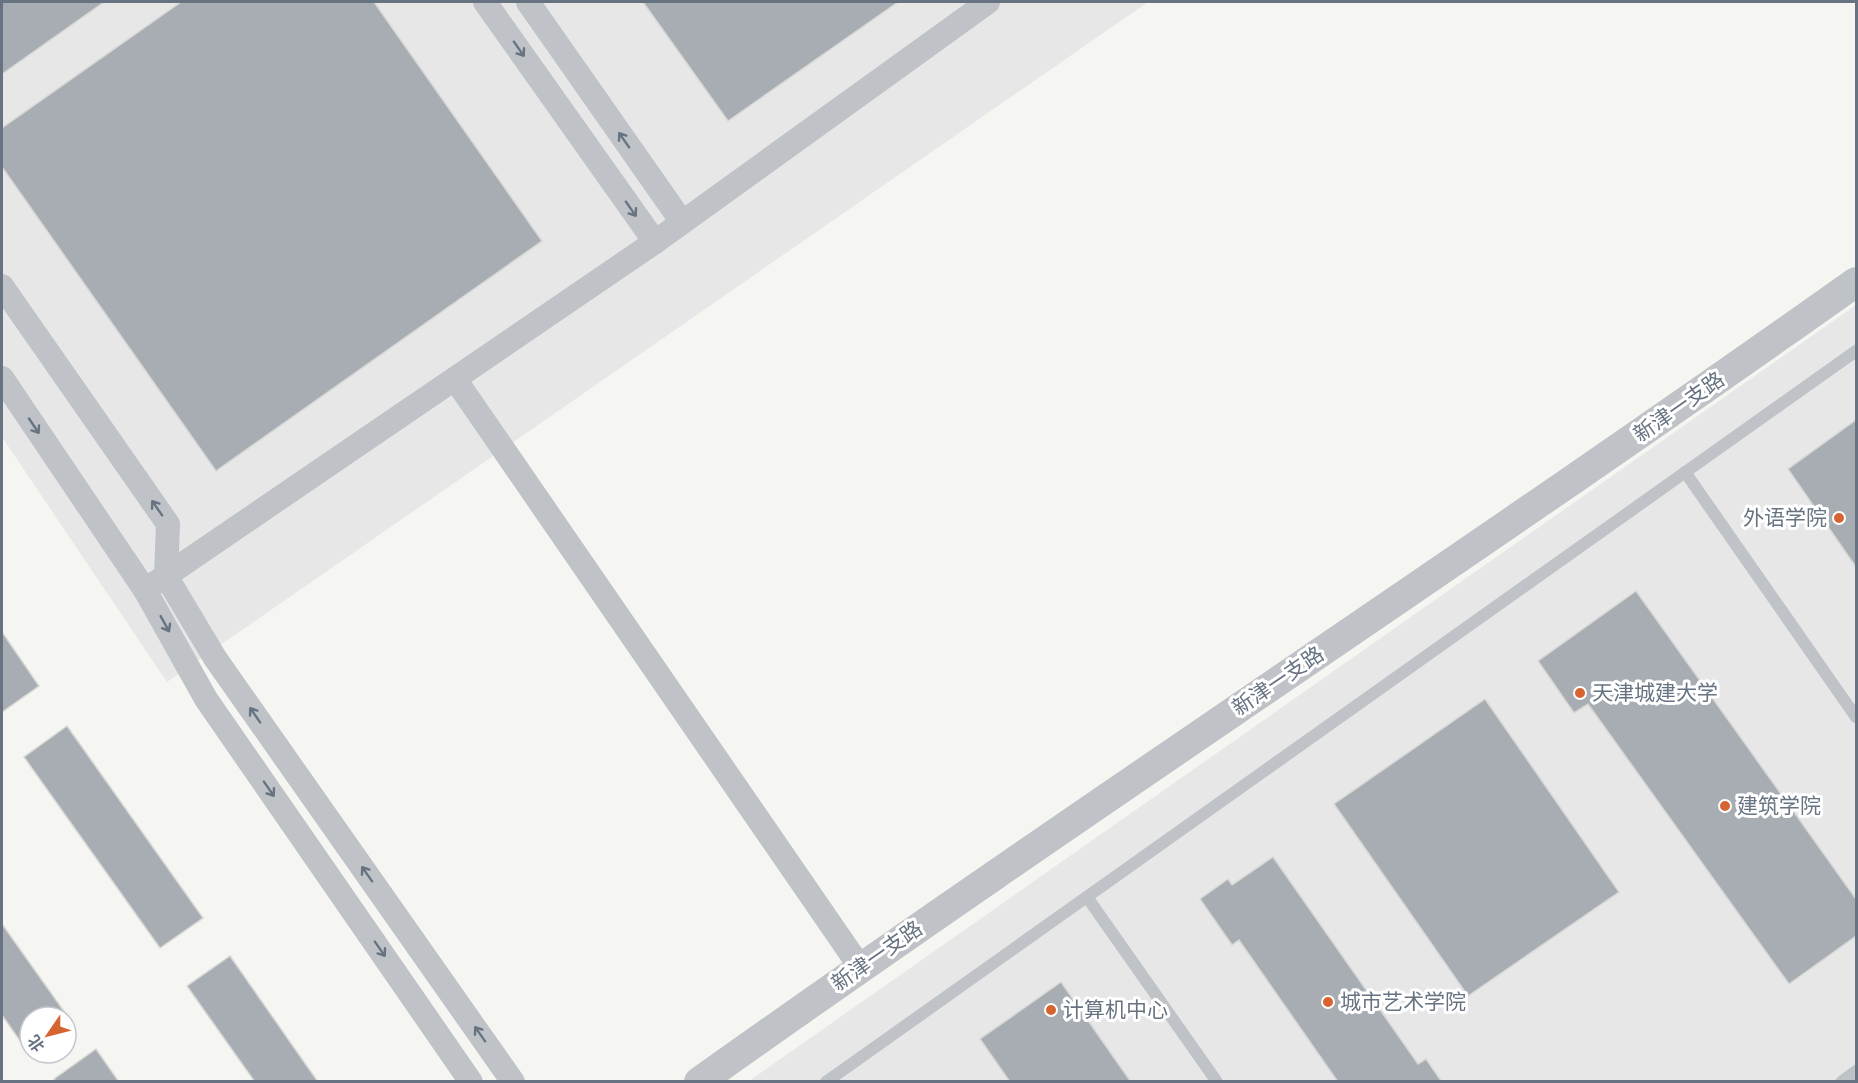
<svg xmlns="http://www.w3.org/2000/svg" width="1858" height="1083" viewBox="0 0 1858 1083" font-family="Roboto,'Noto Sans SC',sans-serif">
  <rect width="100%" height="100%" fill="#f5f5f2"/>
  <!-- built -->
  <g fill="#e6e7e6">
    <polygon points="2,2 1148,2 167,682 2,437"/>
    <polygon points="1856,305 1856,1081 749,1081"/>
  </g>
  <!-- building -->
  <g fill="#a7adb3" stroke="#d7d7d5" stroke-width="1.5">
    <polygon points="2,2 104,2 2,74"/>
    <polygon points="181,2 374,2 542,241 216,471 2,167 2,128"/>
    <polygon points="643,2 898,2 728,121"/>
    <polygon points="1856,420 1856,567 1788,469"/>
    <polygon points="1636,591 1856,899 1856,936 1789,984 1588,704 1574,713 1538,661"/>
    <polygon points="2,632 39,686 2,712"/>
    <polygon points="1485,699 1619,892 1468,996 1334,804"/>
    <polygon points="67,726 203,918 160,948 24,757"/>
    <polygon points="1273,857 1418,1064 1426,1059 1442,1082 1338,1082 1239,940 1232,945 1200,899 1228,879 1232,885"/>
    <polygon points="2,924 68,1017 30,1017 30,1044 25,1048 2,1015"/>
    <polygon points="230,956 318,1082 255,1082 187,986"/>
    <polygon points="1061,982 1131,1082 1010,1082 980,1039"/>
    <polygon points="96,1049 119,1082 56,1082 54,1079"/>
  </g>
  <g fill="none" stroke-linecap="round" stroke-linejoin="round">
    <!-- service -->
    <g stroke="#bfc2c6" stroke-width="12">
      <polyline points="1685,472 1856,717"/>
      <polyline points="1087,897 1217,1082"/>
      <polyline points="826,1082 1856,351"/>
      <polyline points="1841,1082 1856,1071"/>
    </g>
    <!-- minor -->
    <g stroke="#bfc2c6" stroke-width="24">
      <polyline points="485,2 655,242"/>
      <polyline points="528,2 682,222"/>
      <polyline points="2,286 168,524 166,576 215,658 513,1082"/>
      <polyline points="2,378 145,590 206,699 471,1082"/>
      <polyline points="455,379 860,967"/>
      <polyline points="145,590 655,242 988,2"/>
    </g>
    <!-- tertiary -->
    <path stroke="#bfc2c6" stroke-width="30" d="M699,1082C1081,810 1474,553 1856,282"/>
  </g>
  <!-- one-way arrows -->
  <defs><path id="oneway-shaft" d="M-6 0H5M1.5-3L5.5 0L1.5 3" fill="none" stroke-width="1.6" stroke-linecap="round" stroke-linejoin="round" transform="scale(1.5)"/></defs>
  <g stroke="#677381">
    <use href="#oneway-shaft" transform="translate(519 49) rotate(55)"/>
    <use href="#oneway-shaft" transform="translate(624 140) rotate(-125)"/>
    <use href="#oneway-shaft" transform="translate(631 209) rotate(55)"/>
    <use href="#oneway-shaft" transform="translate(34 426) rotate(56)"/>
    <use href="#oneway-shaft" transform="translate(157 508) rotate(-125)"/>
    <use href="#oneway-shaft" transform="translate(165 624) rotate(61)"/>
    <use href="#oneway-shaft" transform="translate(255 715) rotate(-125)"/>
    <use href="#oneway-shaft" transform="translate(269 789) rotate(55)"/>
    <use href="#oneway-shaft" transform="translate(367 874) rotate(-125)"/>
    <use href="#oneway-shaft" transform="translate(380 949) rotate(55)"/>
    <use href="#oneway-shaft" transform="translate(480 1034) rotate(-125)"/>
  </g>
  <!-- markers -->
  <g fill="#d66431" stroke="#fff" stroke-width="2">
    <circle cx="1839" cy="518" r="6"/>
    <circle cx="1580" cy="693" r="6"/>
    <circle cx="1725" cy="806" r="6"/>
    <circle cx="1328" cy="1002" r="6"/>
    <circle cx="1051" cy="1010" r="6"/>
  </g>
  <g text-anchor="middle" stroke-width="6" stroke-linejoin="round" paint-order="stroke">
    <!-- street labels -->
    <g font-size="21" fill="#677381" stroke="#fff">
      <text transform="translate(1679 407) rotate(-35)" y="7">新津一支路</text>
      <text transform="translate(1278 681) rotate(-34)" y="7">新津一支路</text>
      <text transform="translate(877 956) rotate(-35)" y="7">新津一支路</text>
    </g>
    <!-- poi labels -->
    <g font-size="21" fill="#677381" stroke="#fff" text-anchor="start">
      <text x="1827" y="525" text-anchor="end">外语学院</text>
      <text x="1592" y="700">天津城建大学</text>
      <text x="1737" y="813">建筑学院</text>
      <text x="1340" y="1009">城市艺术学院</text>
      <text x="1063" y="1017">计算机中心</text>
    </g>
  </g>
  <!-- border -->
  <rect width="1858" height="1083" fill="none" stroke="#677381" stroke-width="6"/>
  <!-- north arrow -->
  <g transform="translate(48 1035) rotate(235)"><circle r="28" fill="#ffffff" stroke="#c2c7cd" stroke-width="1.5"/>
  <path d="M0-4.5L10 22L0 15L-10 22Z" fill="#d66431"/>
  <text y="-9" font-size="16" font-weight="bold" text-anchor="middle" fill="#677381">北</text>
  </g>
</svg>
